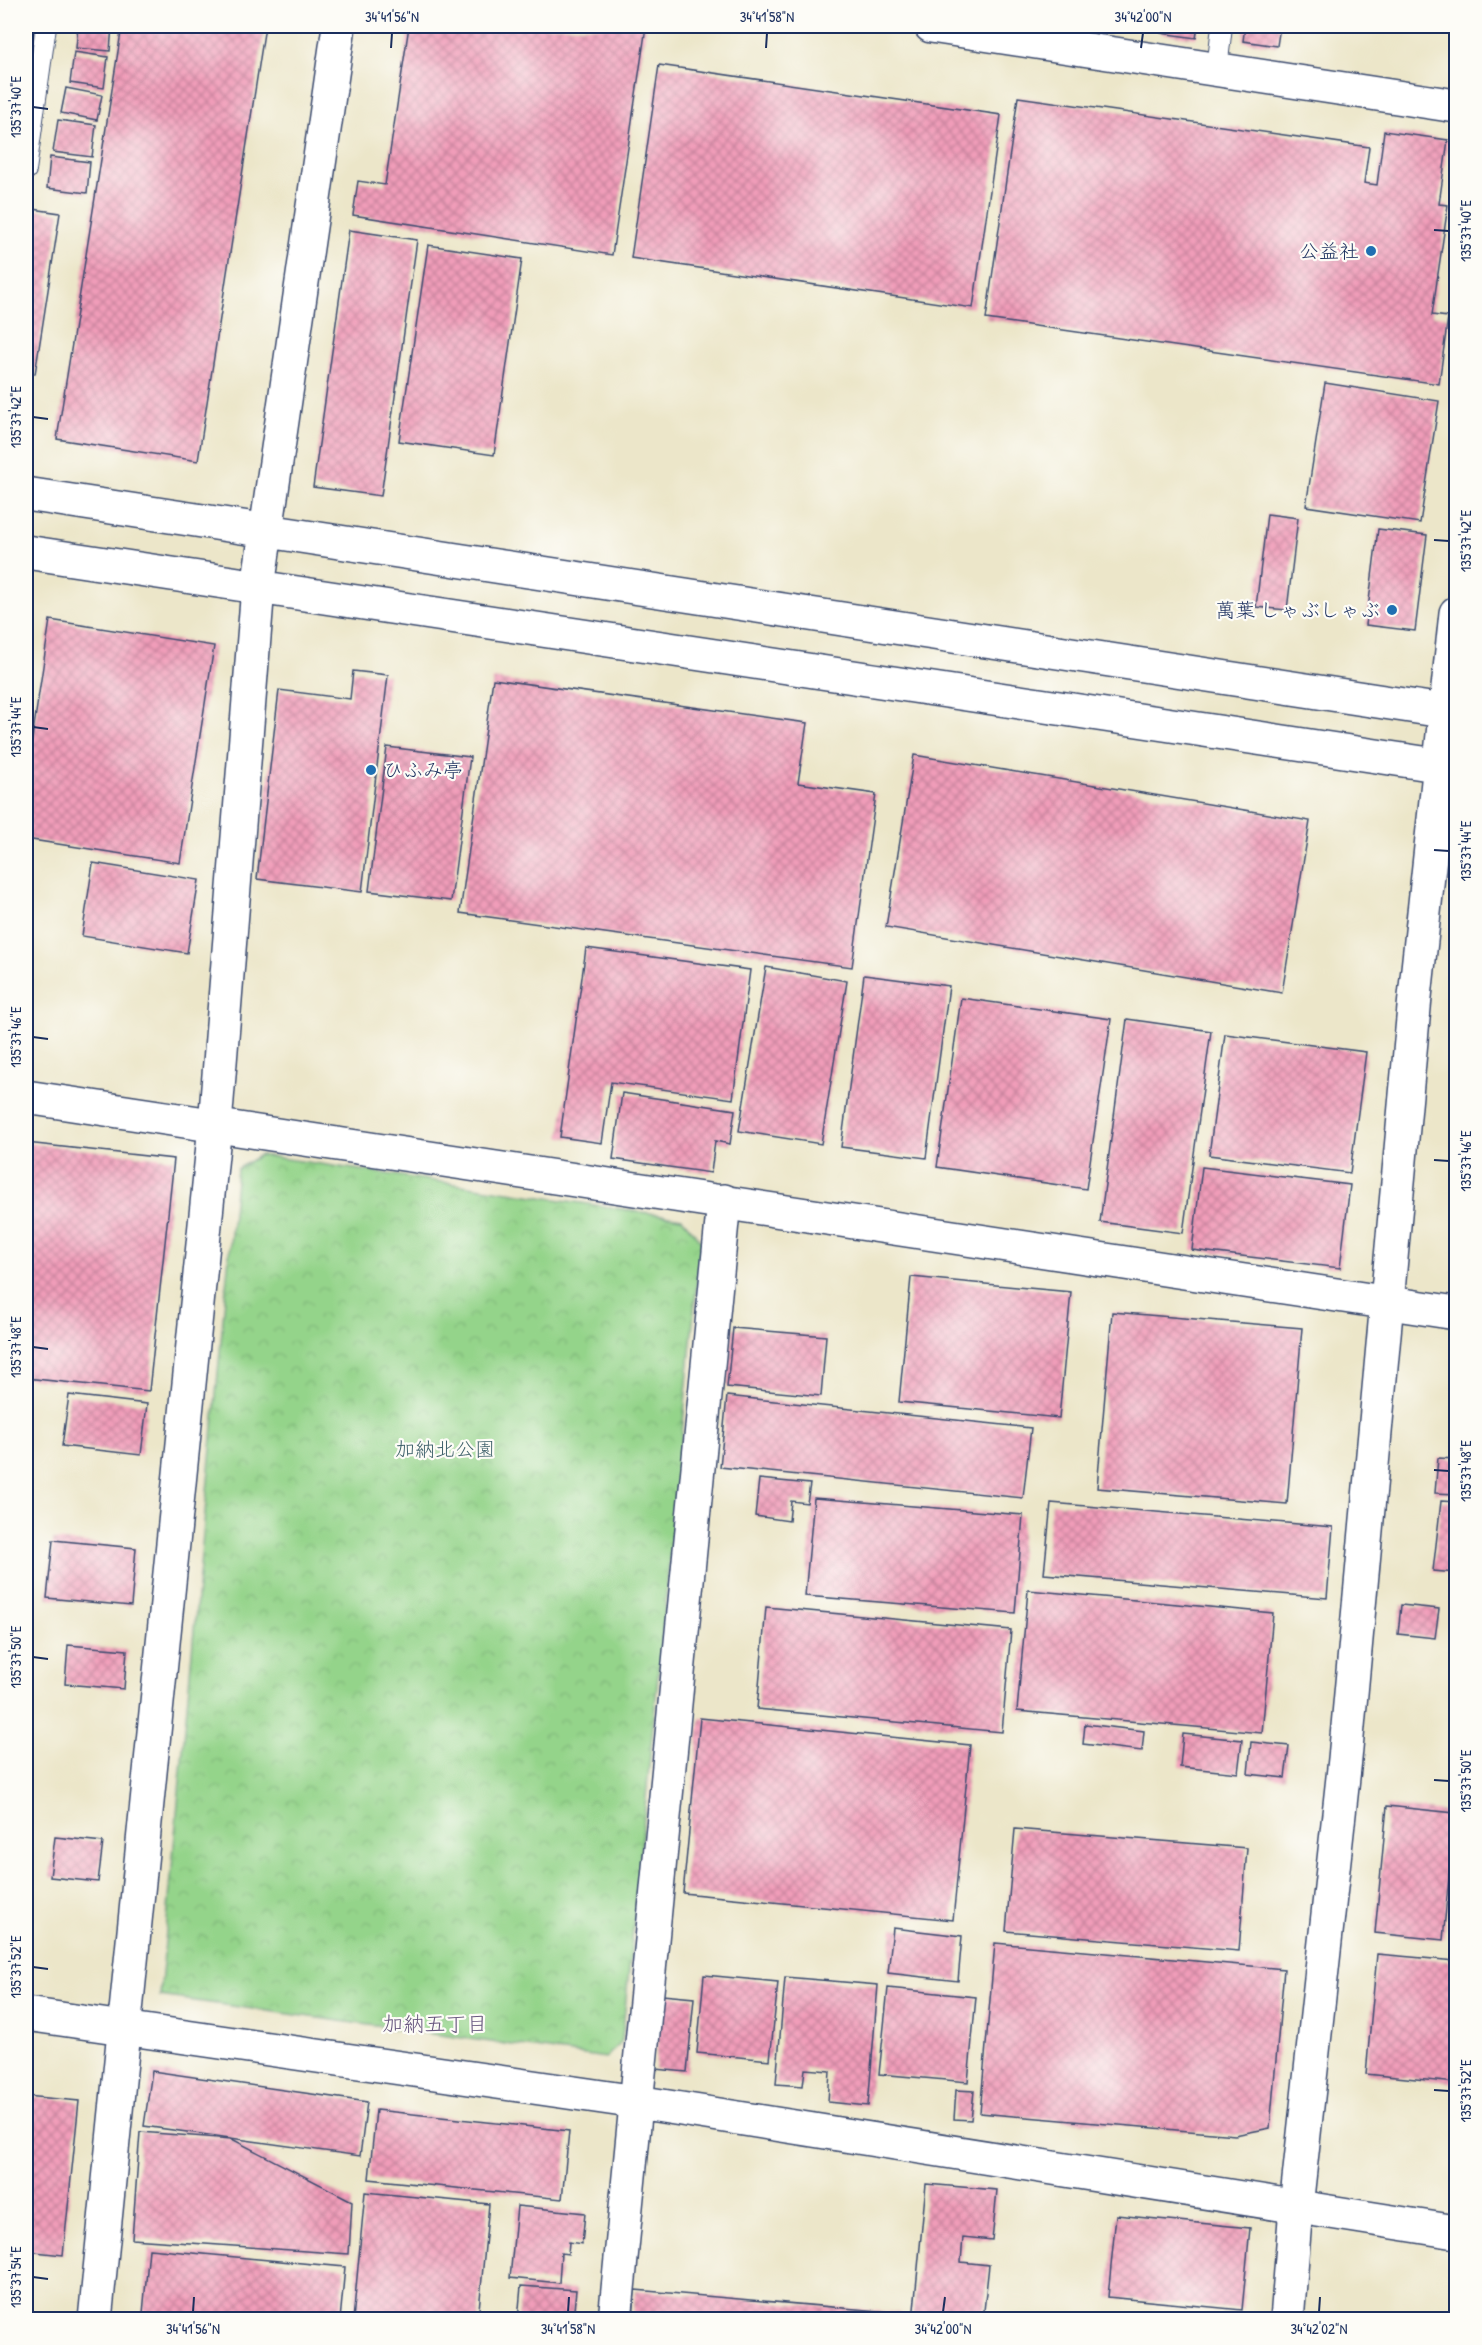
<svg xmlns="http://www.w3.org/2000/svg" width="1482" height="2345" viewBox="0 0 1482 2345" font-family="'Patrick Hand','Klee One',sans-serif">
  <defs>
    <pattern id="park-crowns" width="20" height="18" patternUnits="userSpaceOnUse" patternTransform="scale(1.5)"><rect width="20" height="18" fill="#94d48a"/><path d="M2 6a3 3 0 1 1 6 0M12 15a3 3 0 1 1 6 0" fill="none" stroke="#7fb67a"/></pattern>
    <pattern id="building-cross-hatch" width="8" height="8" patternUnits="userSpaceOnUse" patternTransform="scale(1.5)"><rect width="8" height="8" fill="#f19db9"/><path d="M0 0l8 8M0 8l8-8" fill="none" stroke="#c2809a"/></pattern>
  </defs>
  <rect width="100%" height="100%" fill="#fdfcf7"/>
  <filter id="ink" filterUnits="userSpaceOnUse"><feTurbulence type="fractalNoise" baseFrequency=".0167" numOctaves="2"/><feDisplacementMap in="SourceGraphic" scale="12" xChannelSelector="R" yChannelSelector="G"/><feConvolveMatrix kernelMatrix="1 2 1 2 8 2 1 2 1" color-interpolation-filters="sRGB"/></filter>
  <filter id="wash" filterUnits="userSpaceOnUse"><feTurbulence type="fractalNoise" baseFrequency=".008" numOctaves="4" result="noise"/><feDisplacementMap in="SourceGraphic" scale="24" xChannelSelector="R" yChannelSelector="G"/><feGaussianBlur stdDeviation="1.35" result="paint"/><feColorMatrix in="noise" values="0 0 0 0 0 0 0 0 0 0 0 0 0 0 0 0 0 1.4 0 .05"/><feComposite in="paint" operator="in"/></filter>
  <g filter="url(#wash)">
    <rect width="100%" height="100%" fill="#ece6c9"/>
    <!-- park -->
    <polygon fill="url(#park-crowns)" stroke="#588274" stroke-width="1.5" points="260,1155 682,1218 701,1241 622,2040 606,2058 160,1996 237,1169"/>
    <g id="blocks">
      <!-- building -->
      <g fill="url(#building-cross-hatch)">
        <polygon points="78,26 112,26 110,51 76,48"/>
        <polygon points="122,26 265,26 198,461 57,439"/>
        <polygon points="409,26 646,27 612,255 353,215 358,181 385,185"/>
        <polygon points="1162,26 1198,26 1196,38 1161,33"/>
        <polygon points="1245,26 1280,26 1277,46 1243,41"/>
        <polygon points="74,52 108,57 104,88 70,83"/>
        <polygon points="659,65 1001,115 973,308 631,258"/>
        <polygon points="66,88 102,95 97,120 61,113"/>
        <polygon points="1018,97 1369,147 1364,183 1377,185 1384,131 1448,140 1439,204 1448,205 1432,315 1448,317 1439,384 986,319"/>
        <polygon points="58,120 96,125 92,157 53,152"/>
        <polygon points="50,157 90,162 87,193 47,188"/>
        <polygon points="26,208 60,213 35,374 26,373"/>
        <polygon points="349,230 417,240 381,496 313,487"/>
        <polygon points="428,245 522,259 494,455 399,441"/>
        <polygon points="1325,383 1439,401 1420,523 1306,506"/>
        <polygon points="1267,514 1298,518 1287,610 1256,607"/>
        <polygon points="1378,529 1427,535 1415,631 1366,625"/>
        <polygon points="50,620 214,646 180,863 26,839 26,779"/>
        <polygon points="353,671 388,675 362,892 257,879 279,690 350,699"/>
        <polygon points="493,679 807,723 798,783 876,794 852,967 460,913"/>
        <polygon points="387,747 470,757 451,901 369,891"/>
        <polygon points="914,755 1310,821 1282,993 886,927"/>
        <polygon points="93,863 199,880 187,953 82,936"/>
        <polygon points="586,948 750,970 733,1099 611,1082 602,1143 560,1137"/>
        <polygon points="766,967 847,981 821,1144 739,1131"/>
        <polygon points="864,975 949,986 926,1158 841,1147"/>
        <polygon points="961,998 1111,1019 1086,1189 937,1167"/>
        <polygon points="1127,1019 1211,1031 1183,1233 1100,1222"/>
        <polygon points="1225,1034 1366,1052 1350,1173 1209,1155"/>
        <polygon points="622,1093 735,1110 730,1144 715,1141 711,1173 613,1159"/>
        <polygon points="26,1143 174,1159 149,1391 26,1378"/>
        <polygon points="1202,1167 1350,1185 1340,1268 1192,1250"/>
        <polygon points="911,1277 1071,1292 1059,1418 899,1402"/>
        <polygon points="1112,1312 1302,1328 1287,1504 1097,1488"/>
        <polygon points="733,1328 826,1336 821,1396 727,1387"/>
        <polygon points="69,1395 147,1404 141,1455 62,1446"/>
        <polygon points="727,1396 1031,1428 1023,1498 720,1467"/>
        <polygon points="1438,1458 1456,1459 1456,1494 1435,1493"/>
        <polygon points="759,1479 810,1484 807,1503 791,1501 789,1521 755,1516"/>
        <polygon points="814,1498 1023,1515 1015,1613 805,1596"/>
        <polygon points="1441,1501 1456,1502 1456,1573 1433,1571"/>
        <polygon points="1051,1503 1333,1527 1327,1598 1044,1574"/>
        <polygon points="53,1540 136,1548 131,1606 47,1598"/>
        <polygon points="1028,1590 1273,1613 1262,1733 1017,1711"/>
        <polygon points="26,1605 31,1606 27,1646 26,1646"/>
        <polygon points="1401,1605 1439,1609 1435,1638 1398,1634"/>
        <polygon points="766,1607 1011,1630 1002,1732 757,1709"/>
        <polygon points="68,1645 127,1650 124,1689 65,1684"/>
        <polygon points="700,1718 970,1745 953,1920 683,1893"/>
        <polygon points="1085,1724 1144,1731 1142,1751 1083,1744"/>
        <polygon points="1183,1734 1242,1740 1238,1773 1180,1767"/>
        <polygon points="1251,1742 1289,1746 1285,1778 1248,1774"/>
        <polygon points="1387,1806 1455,1813 1443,1940 1375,1933"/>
        <polygon points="1015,1829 1247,1848 1239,1951 1006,1931"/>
        <polygon points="55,1837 103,1842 98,1882 50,1877"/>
        <polygon points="893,1928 962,1936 958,1981 888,1973"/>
        <polygon points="995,1943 1284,1969 1270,2128 1235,2135 980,2113"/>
        <polygon points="1377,1954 1456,1961 1456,2083 1366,2074"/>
        <polygon points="704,1975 778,1982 770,2060 697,2053"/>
        <polygon points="785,1977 878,1985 868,2106 828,2102 830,2071 805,2069 803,2086 776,2084"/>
        <polygon points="888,1988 976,1997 968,2082 879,2074"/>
        <polygon points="662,1995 694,1998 687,2072 655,2069"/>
        <polygon points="152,2071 367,2102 360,2156 144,2126"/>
        <polygon points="956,2090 974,2091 971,2120 954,2119"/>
        <polygon points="26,2096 79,2101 63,2255 26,2251"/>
        <polygon points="376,2110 569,2131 562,2199 369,2179"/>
        <polygon points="140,2132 232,2139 352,2201 349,2254 132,2239"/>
        <polygon points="926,2184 997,2190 992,2240 963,2237 961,2262 989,2265 983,2320 913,2320"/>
        <polygon points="365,2192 489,2204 478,2320 353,2320"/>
        <polygon points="517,2206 585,2213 582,2244 569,2242 568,2254 561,2253 559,2283 510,2278"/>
        <polygon points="1116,2215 1250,2228 1242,2310 1108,2297"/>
        <polygon points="149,2249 345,2267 340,2320 208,2320 143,2313"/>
        <polygon points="521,2286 576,2290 573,2320 518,2320"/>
        <polygon points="635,2290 901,2313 901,2320 633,2320"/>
      </g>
    </g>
  </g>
  <g filter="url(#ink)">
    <use href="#blocks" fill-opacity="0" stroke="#3a4a6e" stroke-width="1.5"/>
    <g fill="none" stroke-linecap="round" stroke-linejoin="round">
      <!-- lane casing -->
      <g stroke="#3a4a6e" stroke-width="22">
        <g id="lane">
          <polyline points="1217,69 1222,26"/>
          <polyline points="26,170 46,26"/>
        </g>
      </g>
      <!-- street casing -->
      <g stroke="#3a4a6e" stroke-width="36">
        <g id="street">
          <polyline points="931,26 1456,106"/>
          <polyline points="26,1097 1456,1313"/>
          <polyline points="615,2320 724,1201"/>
        </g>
      </g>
      <!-- secondary casing -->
      <g stroke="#3a4a6e" stroke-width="36">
        <g id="secondary">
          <polyline points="26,494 1456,713"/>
          <polyline points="26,552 1456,768"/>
          <polyline points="26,2014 637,2102 1456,2232"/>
          <polyline points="95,2320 215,1125 258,587 339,26"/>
          <polyline points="1287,2320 1296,2207 1345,1759 1415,997 1456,613"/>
        </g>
      </g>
      <!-- lane -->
      <use href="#lane" stroke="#fff" stroke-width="20"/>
      <!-- street -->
      <use href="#street" stroke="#fff" stroke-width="33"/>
      <!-- secondary -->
      <use href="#secondary" stroke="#fff" stroke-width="33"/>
    </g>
  </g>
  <!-- ticks -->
  <path fill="none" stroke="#1b2f5e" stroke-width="2" d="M391,48L392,33M766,48L767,33M1141,48L1143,33M33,107L48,109M1434,230L1449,231M33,417L48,419M1434,540L1449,541M33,727L48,729M1434,850L1449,851M33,1037L48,1039M1434,1160L1449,1161M33,1347L48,1349M1434,1470L1449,1471M33,1657L48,1659M1434,1780L1449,1781M33,1967L48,1969M1434,2090L1449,2091M33,2277L48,2279M193,2312L194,2297M568,2312L569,2297M943,2312L945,2297M1319,2312L1320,2297"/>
  <!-- markers -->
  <g fill="#1f6fb2" stroke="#fdfcf7" stroke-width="2">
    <circle cx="1371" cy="251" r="6"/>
    <circle cx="1392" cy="610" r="6"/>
    <circle cx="371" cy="770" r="6"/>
  </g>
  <g text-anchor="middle" stroke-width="4.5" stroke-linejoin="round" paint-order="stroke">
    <!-- poi labels -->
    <g font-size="20" fill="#1b2f5e" stroke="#fdfcf7" text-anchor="end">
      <text x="1359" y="258">公益社</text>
      <text x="1380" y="617">萬葉 しゃぶしゃぶ</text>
      <text x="383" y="777" text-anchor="start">ひふみ亭</text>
    </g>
    <!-- park labels -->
    <g font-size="20" fill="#3f616b" stroke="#fdfcf7">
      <text x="445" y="1456">加納北公園</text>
    </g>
    <!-- neighbourhood labels -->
    <g font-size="21" fill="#66567e" stroke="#fdfcf7">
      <text x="435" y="2031">加納五丁目</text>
    </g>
  </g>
  <!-- margin -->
  <rect width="1482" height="2345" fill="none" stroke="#fdfcf7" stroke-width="66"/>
  <rect x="33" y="33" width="1416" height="2279" fill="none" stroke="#1b2f5e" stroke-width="2"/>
  <g font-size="15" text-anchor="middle" fill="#1b2f5e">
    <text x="392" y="22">34°41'56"N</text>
    <text x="767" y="22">34°41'58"N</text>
    <text x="1143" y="22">34°42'00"N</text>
    <text transform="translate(16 107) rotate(-90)" y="5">135°37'40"E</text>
    <text transform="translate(1466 231) rotate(-90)" y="5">135°37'40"E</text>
    <text transform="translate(16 417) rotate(-90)" y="5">135°37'42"E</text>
    <text transform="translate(1466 541) rotate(-90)" y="5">135°37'42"E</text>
    <text transform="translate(16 727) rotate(-90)" y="5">135°37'44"E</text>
    <text transform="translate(1466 851) rotate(-90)" y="5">135°37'44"E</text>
    <text transform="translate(16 1037) rotate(-90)" y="5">135°37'46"E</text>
    <text transform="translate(1466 1161) rotate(-90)" y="5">135°37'46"E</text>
    <text transform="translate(16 1347) rotate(-90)" y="5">135°37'48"E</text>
    <text transform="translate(1466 1471) rotate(-90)" y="5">135°37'48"E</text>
    <text transform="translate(16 1657) rotate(-90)" y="5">135°37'50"E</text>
    <text transform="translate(1466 1781) rotate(-90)" y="5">135°37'50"E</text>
    <text transform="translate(16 1967) rotate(-90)" y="5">135°37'52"E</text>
    <text transform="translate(1466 2091) rotate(-90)" y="5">135°37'52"E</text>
    <text transform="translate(16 2277) rotate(-90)" y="5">135°37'54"E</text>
    <text x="193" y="2334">34°41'56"N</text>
    <text x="568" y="2334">34°41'58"N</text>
    <text x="943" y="2334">34°42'00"N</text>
    <text x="1319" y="2334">34°42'02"N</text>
  </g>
</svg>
